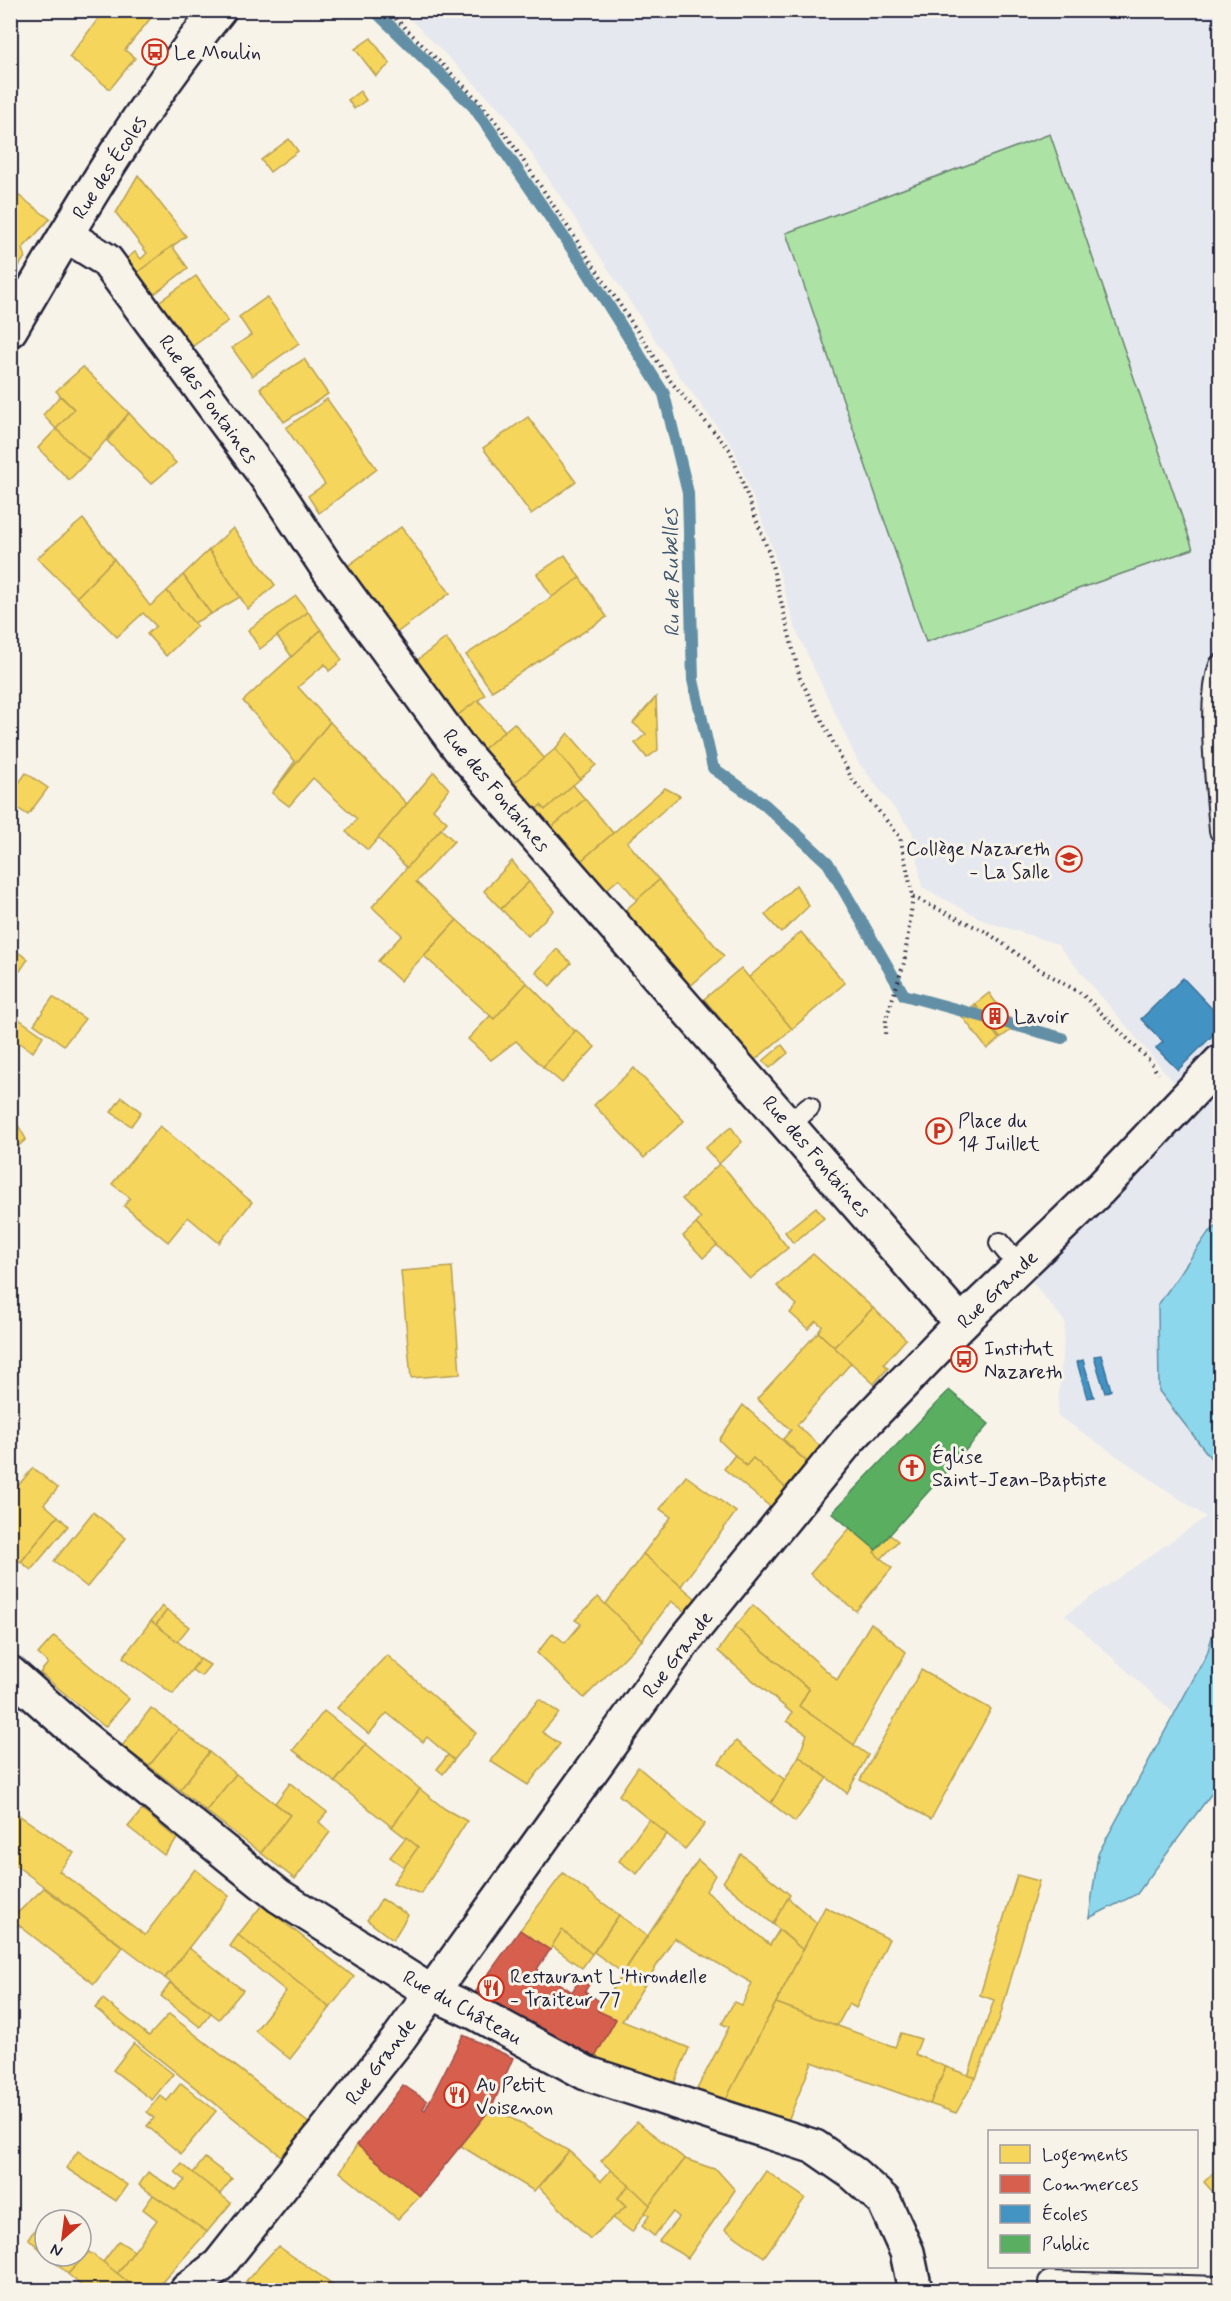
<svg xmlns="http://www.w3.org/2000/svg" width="1231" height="2301" viewBox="0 0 1231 2301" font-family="Mynerve,sans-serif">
  <rect width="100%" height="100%" fill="#f7f3e8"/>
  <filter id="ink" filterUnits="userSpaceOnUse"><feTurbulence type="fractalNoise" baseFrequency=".0167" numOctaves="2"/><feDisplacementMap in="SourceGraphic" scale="12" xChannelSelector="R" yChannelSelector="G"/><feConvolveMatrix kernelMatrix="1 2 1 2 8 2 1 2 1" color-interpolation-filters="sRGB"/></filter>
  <g filter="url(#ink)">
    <!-- built -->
    <polygon fill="#e6e8ef" points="402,11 1220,11 1220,1755 1065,1615 1206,1517 1057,1415 1065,1322 1032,1282 1111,1195 1198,1111 1057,944 985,921 922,887 912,831 858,762 795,628 772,546 734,449 680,377 506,115"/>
    <!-- green -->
    <polygon fill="#ace2a4" stroke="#678270" stroke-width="1.5" points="1050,134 1193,549 926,642 786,233"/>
    <!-- water -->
    <g fill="#8cd7ec" stroke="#628fa5" stroke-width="1.5">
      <polygon points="1220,1224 1220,1470 1159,1391 1158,1305 1208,1233"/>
      <polygon points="1220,1610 1220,1782 1137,1894 1089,1918 1098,1854 1207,1654"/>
    </g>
    <!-- homes -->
    <g fill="#f6d55c" stroke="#b69f52" stroke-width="1.5">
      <polygon points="105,10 150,10 154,14 125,50 135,58 110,89 69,57"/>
      <polygon points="371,38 390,64 376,76 355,49"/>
      <polygon points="360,91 366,100 354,109 348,100"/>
      <polygon points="289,139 298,151 270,172 261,160"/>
      <polygon points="138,175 186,236 129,279 118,265 135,252 141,259 147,253 116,213"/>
      <polygon points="10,189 50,219 22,249 25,257 10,280"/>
      <polygon points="172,246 188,268 144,302 129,279"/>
      <polygon points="196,276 228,321 186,351 154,305"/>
      <polygon points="267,297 299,343 252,376 232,348 251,335 239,317"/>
      <polygon points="304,359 328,394 284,422 260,388"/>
      <polygon points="83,367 129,413 89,460 56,429 74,409 56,391"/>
      <polygon points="60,396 74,409 56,429 43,415"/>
      <polygon points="327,399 377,469 319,513 308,496 325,484 286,428"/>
      <polygon points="129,413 176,463 151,484 107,441"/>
      <polygon points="528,417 576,482 531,514 483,448"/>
      <polygon points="56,429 89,460 69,480 38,448"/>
      <polygon points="83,519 114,559 77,597 37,558"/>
      <polygon points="401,527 450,593 395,634 345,568"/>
      <polygon points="233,528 275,585 248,609 209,550"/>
      <polygon points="209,550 240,597 211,614 183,575"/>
      <polygon points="565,555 580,578 552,597 537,574"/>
      <polygon points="114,559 150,606 167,591 197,626 166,656 147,634 156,626 143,613 117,637 77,597"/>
      <polygon points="183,575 211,614 194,623 167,591"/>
      <polygon points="580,578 607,617 492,691 466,655"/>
      <polygon points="296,596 308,612 260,649 248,630"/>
      <polygon points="308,612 321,630 292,657 277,636"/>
      <polygon points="321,630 342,660 329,671 325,664 298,687 330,722 272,793 295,761 243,701"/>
      <polygon points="446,638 485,695 450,721 411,665"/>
      <polygon points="656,697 658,750 647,758 635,743 646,734 633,723"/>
      <polygon points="478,700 505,731 479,753 450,721"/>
      <polygon points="330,722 407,804 368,850 346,832 357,819 313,778 289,806 272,793"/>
      <polygon points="514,723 545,759 508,788 479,753"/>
      <polygon points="568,733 596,765 580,779 555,749"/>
      <polygon points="555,749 580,779 545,810 541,805 531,814 508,788"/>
      <polygon points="434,772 449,789 433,809 447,822 407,868 378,838"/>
      <polygon points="26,773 48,788 28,815 10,803 10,795"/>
      <polygon points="573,785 585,799 546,832 531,814 541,805 545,810"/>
      <polygon points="665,788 680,796 627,842 659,880 637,900 619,879 601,894 575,866"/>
      <polygon points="585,799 613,833 575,866 546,832"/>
      <polygon points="441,829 454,841 416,882 457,920 400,981 378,961 402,935 372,907"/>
      <polygon points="512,861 529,882 501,909 484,891"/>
      <polygon points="659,880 724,956 686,990 620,915"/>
      <polygon points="529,882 554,910 528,936 501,909"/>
      <polygon points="796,885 809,906 781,933 765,915"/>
      <polygon points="457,920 527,983 494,1019 424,956"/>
      <polygon points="801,932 845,983 792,1029 748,978"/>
      <polygon points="10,947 28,959 20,971 10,965"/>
      <polygon points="557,949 571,963 550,986 536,972"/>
      <polygon points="741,968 792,1029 755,1060 704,999"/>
      <polygon points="527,983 575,1031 543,1067 516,1041 491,1060 468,1039 490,1016 494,1019"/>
      <polygon points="989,993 1014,1028 1000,1038 975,1004"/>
      <polygon points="53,997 85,1019 64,1045 34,1024"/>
      <polygon points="974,1005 999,1039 987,1049 961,1015"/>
      <polygon points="16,1017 43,1036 33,1052 10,1037 10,1025"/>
      <polygon points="576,1030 595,1047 562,1083 543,1067"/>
      <polygon points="782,1045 788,1053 770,1068 763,1061"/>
      <polygon points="634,1068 684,1121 644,1158 594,1105"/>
      <polygon points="122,1097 141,1112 131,1126 111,1112"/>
      <polygon points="10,1111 26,1139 10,1154"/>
      <polygon points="160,1126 252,1202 219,1243 188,1217 168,1242 124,1206 130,1198 112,1184"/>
      <polygon points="731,1127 742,1142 719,1164 705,1148"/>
      <polygon points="719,1164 728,1172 788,1248 750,1279 696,1224 701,1218 682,1199"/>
      <polygon points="816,1207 824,1218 793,1243 785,1232"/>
      <polygon points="696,1224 717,1245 703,1258 683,1236"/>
      <polygon points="813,1254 873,1308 834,1347 818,1332 822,1326 816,1321 808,1329 790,1313 797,1305 777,1286"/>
      <polygon points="452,1267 460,1374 411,1378 401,1271"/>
      <polygon points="873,1308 906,1339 884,1364 888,1368 874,1384 834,1347"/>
      <polygon points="818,1332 851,1363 797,1425 822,1448 809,1464 783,1439 791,1430 757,1399"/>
      <polygon points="743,1405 809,1464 788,1490 753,1458 746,1466 719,1440"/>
      <polygon points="735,1455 746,1466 753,1458 788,1490 773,1509 724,1469"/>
      <polygon points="33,1468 58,1488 44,1504 58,1516 21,1562 10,1553 10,1495"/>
      <polygon points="686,1476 736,1512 681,1586 643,1554 671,1517 660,1509"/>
      <polygon points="93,1512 126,1538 87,1587 54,1561"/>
      <polygon points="58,1516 68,1526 31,1570 21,1562"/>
      <polygon points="850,1528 876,1550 874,1552 892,1568 856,1611 810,1574"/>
      <polygon points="890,1535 898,1541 881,1559 874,1552"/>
      <polygon points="643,1554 701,1603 691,1616 671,1601 642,1640 605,1605"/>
      <polygon points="598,1597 642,1640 584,1698 537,1653 553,1633 565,1643 581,1624 575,1620"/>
      <polygon points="753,1605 837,1680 871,1623 906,1652 854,1745 799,1706 809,1689 735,1627"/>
      <polygon points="162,1606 167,1610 156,1625 151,1621"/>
      <polygon points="167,1610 189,1627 177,1642 156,1625"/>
      <polygon points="151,1621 200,1659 173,1694 123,1657"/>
      <polygon points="735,1627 809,1689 799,1706 868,1755 847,1793 799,1756 807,1734 787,1721 792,1713 718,1651"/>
      <polygon points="54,1636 129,1699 105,1727 40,1673 48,1663 38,1654"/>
      <polygon points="387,1655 476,1733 454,1760 427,1737 423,1742 387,1713 369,1734 337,1708"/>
      <polygon points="200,1659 210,1665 201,1676 192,1670"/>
      <polygon points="921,1670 991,1709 931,1819 860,1780"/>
      <polygon points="539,1699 559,1713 542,1732 560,1744 528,1785 490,1761"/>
      <polygon points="151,1708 179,1729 149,1766 122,1746"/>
      <polygon points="324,1711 366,1744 335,1782 293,1750"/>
      <polygon points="179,1729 209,1752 180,1790 149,1766"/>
      <polygon points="736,1741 786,1781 771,1803 719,1763"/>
      <polygon points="366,1744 420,1789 392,1827 335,1782"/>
      <polygon points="209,1752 236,1774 206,1811 180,1790"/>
      <polygon points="448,1755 454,1760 443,1774 437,1769"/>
      <polygon points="799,1756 827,1778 795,1822 771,1803"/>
      <polygon points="638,1767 705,1824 685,1849 619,1795"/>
      <polygon points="236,1774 290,1815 261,1853 206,1811"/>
      <polygon points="290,1783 327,1812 319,1822 330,1832 295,1879 261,1853 290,1815 275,1803"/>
      <polygon points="420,1789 445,1809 467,1821 421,1894 393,1883 418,1847 392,1827"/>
      <polygon points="10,1809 74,1853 59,1871 145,1935 195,1869 229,1896 165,1978 10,1861"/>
      <polygon points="142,1810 177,1839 164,1855 128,1827"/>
      <polygon points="649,1819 667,1834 637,1874 619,1861"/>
      <polygon points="406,1837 418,1847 404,1867 390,1857"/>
      <polygon points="741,1854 790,1895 773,1924 723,1882"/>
      <polygon points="698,1860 715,1875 706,1891 770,1945 779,1930 803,1950 724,2103 694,2095 729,2027 722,2024 734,2002 742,2005 752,1983 674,1938 622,2021 689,2048 672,2088 594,2059 616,2019 598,2011"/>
      <polygon points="563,1873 619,1915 592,1954 562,1930 550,1950 520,1930"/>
      <polygon points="1017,1875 1039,1881 999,2020 976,2078 968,2076 994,2000 980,1995"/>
      <polygon points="44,1888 123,1947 94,1984 11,1919"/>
      <polygon points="788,1898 817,1923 803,1950 773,1924"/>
      <polygon points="382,1899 408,1915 393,1940 367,1920"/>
      <polygon points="262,1905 354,1977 330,2008 238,1935"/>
      <polygon points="825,1907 889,1939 856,2008 849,2004 837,2026 776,2003"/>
      <polygon points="619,1915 647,1936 623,1973 594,1952"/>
      <polygon points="562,1930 592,1954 582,1968 552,1946"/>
      <polygon points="238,1935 330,2008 290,2059 255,2031 286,1991 230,1946"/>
      <polygon points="189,1948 243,1990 219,2019 165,1978"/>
      <polygon points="170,1983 211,2013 200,2027 161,1996"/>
      <polygon points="103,1999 149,2036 169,2014 311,2125 285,2159 95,2008"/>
      <polygon points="776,2003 895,2047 901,2033 921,2039 915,2054 946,2067 930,2104 812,2062 787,2123 724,2103"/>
      <polygon points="134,2043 173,2074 152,2100 113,2070"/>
      <polygon points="946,2067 976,2078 956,2113 930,2104"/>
      <polygon points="181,2083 216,2111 181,2154 147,2126 154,2118 147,2112 160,2095 167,2101"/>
      <polygon points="492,2107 569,2151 534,2191 461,2146"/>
      <polygon points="637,2122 685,2159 650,2205 601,2161"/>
      <polygon points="357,2145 420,2196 398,2219 340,2172"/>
      <polygon points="78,2151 127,2185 116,2201 66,2168"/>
      <polygon points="569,2151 601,2181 611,2170 629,2185 618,2198 626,2206 590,2239 539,2187"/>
      <polygon points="205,2158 232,2179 220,2194 193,2173"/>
      <polygon points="685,2159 717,2170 735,2190 688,2258 659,2241 679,2217 673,2212 654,2236 642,2226 649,2216 644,2212"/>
      <polygon points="182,2164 231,2203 207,2232 139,2185 148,2172 176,2190 185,2180 175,2172"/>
      <polygon points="1220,2166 1220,2200 1204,2182"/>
      <polygon points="766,2171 805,2198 764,2257 725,2229"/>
      <polygon points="629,2185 650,2205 632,2232 613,2218 626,2206 618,2198"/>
      <polygon points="153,2195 207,2232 155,2290 138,2290 117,2274 157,2220 143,2209"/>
      <polygon points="62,2211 74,2219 73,2220 55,2220"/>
      <polygon points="47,2217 50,2220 45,2220 45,2254 28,2238"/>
      <polygon points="119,2241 134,2251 117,2274 103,2262"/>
      <polygon points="81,2245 89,2252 68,2274 48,2256 81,2256"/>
      <polygon points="278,2246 341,2290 259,2290 246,2281"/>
      <polygon points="89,2252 103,2262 138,2290 86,2290 68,2274"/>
    </g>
    <!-- shops -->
    <g fill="#d6604d" stroke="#a04d48" stroke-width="1.5">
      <polygon points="520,1930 550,1950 537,1969 572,1992 581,1977 590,1983 585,1991 603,2004 598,2011 616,2019 594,2059 474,1994"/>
      <polygon points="463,2035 513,2058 492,2107 420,2196 357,2145 403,2085 427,2101 423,2109 425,2110"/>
    </g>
    <!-- schools -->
    <g fill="#4393c3" stroke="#39719a" stroke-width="1.5">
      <polygon points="1183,978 1220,1017 1220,1028 1178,1070 1156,1048 1163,1042 1141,1019"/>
      <polygon points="1101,1355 1111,1390 1105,1393 1094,1356"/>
      <polygon points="1083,1360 1094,1397 1087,1398 1077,1362"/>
    </g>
    <!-- public -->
    <polygon fill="#5aae61" stroke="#498456" stroke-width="1.5" points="949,1390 989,1424 876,1550 832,1513"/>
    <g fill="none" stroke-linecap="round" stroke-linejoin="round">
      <!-- stream -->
      <polyline stroke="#628fa5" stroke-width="12" points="374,10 474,107 585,268 664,394 688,493 693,680 713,768 765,805 828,863 904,995 1062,1038"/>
      <!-- lane casing -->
      <g stroke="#22223b" stroke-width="24">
        <g id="lane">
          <path d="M1220,665C1206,702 1217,789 1220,831"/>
          <polyline points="790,1124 809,1107"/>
          <polyline points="1000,1243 1019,1266"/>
          <polyline points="1049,2282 1220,2287"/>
        </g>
      </g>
      <!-- street casing -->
      <g stroke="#22223b" stroke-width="38">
        <g id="street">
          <polyline points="66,235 106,260 275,489 326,566 459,748 961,1323"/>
          <polyline points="187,2290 219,2265 397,2041 685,1640 850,1438 961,1323 1101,1188 1220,1062"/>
        </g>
      </g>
      <!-- secondary casing -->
      <g stroke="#22223b" stroke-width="38">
        <g id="secondary">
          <path d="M10,330C74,220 138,109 219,10"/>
          <polyline points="10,1673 80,1735 279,1896 431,1992 476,2013 586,2073 815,2147 854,2174 884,2201 907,2252 915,2290"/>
        </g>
      </g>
      <!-- path -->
      <g stroke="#22223b" stroke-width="4" stroke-dasharray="1.5 4.5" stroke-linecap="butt">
        <polyline points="387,10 480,102 511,142 672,383 730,450 769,553 800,678 852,779 900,837 913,897 904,963 886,1019 885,1035"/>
        <polyline points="913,897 988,933 1034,966 1082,994 1150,1061 1158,1074"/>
      </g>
      <!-- lane -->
      <use href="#lane" stroke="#f7f3e8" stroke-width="20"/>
      <!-- street -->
      <use href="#street" stroke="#f7f3e8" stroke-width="33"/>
      <!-- secondary -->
      <use href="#secondary" stroke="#f7f3e8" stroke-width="33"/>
    </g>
  </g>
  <!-- icons -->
  <defs>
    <g id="bus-ring" transform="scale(1.35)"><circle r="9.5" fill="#f7f3e8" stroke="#c8321e" stroke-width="1.5"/><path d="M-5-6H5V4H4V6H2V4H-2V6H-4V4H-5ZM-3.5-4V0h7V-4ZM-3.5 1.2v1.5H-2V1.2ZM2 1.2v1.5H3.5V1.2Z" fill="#c8321e"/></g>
    <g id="school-ring" transform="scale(1.35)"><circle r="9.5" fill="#f7f3e8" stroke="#c8321e" stroke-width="1.5"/><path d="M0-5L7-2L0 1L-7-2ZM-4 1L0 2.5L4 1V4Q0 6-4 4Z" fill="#c8321e"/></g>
    <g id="building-ring" transform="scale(1.35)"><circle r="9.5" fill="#f7f3e8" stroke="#c8321e" stroke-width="1.5"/><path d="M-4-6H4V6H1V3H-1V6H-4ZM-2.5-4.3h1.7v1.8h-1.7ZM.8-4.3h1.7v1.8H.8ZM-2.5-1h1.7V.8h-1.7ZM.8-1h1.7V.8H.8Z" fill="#c8321e"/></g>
    <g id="parking-ring" transform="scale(1.35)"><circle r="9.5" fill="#f7f3e8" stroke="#c8321e" stroke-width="1.5"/><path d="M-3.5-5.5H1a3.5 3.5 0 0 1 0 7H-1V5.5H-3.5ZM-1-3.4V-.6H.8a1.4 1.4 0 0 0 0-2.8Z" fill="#c8321e"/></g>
    <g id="church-ring" transform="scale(1.35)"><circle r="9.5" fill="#f7f3e8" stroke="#c8321e" stroke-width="1.5"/><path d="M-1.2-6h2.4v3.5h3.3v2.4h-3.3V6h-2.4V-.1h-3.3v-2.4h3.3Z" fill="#c8321e"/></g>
    <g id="restaurant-ring" transform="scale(1.35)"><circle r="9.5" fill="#f7f3e8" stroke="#c8321e" stroke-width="1.5"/><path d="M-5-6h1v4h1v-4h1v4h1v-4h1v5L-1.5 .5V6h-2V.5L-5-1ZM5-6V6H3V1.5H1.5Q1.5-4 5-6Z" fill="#c8321e"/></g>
  </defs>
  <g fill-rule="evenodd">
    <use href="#bus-ring" x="155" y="52"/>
    <use href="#school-ring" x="1069" y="859"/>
    <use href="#building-ring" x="995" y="1016"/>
    <use href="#parking-ring" x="939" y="1131"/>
    <use href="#bus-ring" x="964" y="1359"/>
    <use href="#church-ring" x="912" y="1468"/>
    <use href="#restaurant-ring" x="491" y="1988"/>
    <use href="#restaurant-ring" x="457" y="2095"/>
  </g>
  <g text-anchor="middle" stroke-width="6" stroke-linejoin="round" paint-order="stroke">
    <!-- poi labels -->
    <g font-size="20" fill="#22223b" stroke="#f7f3e8" text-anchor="start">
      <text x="174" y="59">Le Moulin</text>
      <text x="1050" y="855" text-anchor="end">Collège Nazareth<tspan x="1050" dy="23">- La Salle</tspan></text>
      <text x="1014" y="1023">Lavoir</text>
      <text x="958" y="1127">Place du<tspan x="958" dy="23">14 Juillet</tspan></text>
      <text x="984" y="1355">Institut<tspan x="984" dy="23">Nazareth</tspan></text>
      <text x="932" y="1463">Église<tspan x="932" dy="23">Saint-Jean-Baptiste</tspan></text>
      <text x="510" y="1983">Restaurant L'Hirondelle<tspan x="510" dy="23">- Traiteur 77</tspan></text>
      <text x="476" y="2091">Au Petit<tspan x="476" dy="23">Voisenon</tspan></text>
    </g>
    <!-- street labels -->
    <g font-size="20" fill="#22223b" stroke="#f7f3e8">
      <text transform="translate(109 167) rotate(-57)" y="7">Rue des Écoles</text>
      <text transform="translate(209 399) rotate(54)" y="7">Rue des Fontaines</text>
      <text transform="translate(497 790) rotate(50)" y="7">Rue des Fontaines</text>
      <text transform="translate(817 1156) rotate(49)" y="7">Rue des Fontaines</text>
      <text transform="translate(997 1289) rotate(-44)" y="7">Rue Grande</text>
      <text transform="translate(677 1654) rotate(-53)" y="7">Rue Grande</text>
      <text transform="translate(463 2007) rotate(29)" y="7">Rue du Château</text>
      <text transform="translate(380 2061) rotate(-53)" y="7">Rue Grande</text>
    </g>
    <!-- water labels -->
    <g font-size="21" font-style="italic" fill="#425870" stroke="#f7f3e8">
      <text transform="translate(671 573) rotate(-91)" y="7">Ru de Rubelles</text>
    </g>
  </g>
  <!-- margin -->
  <rect width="1231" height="2301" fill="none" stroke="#f7f3e8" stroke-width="36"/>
  <rect x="18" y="18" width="1195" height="2265" fill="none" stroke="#22223b" stroke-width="2" filter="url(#ink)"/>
  <!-- legend -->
  <rect x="988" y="2130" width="210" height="138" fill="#f7f3e8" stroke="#a29fa3" stroke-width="1.5"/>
  <rect x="1000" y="2145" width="30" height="18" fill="#f6d55c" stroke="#a29fa3" stroke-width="1.5"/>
  <text x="1042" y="2160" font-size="18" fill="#22223b">Logements</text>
  <rect x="1000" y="2175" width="30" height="18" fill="#d6604d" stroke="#a29fa3" stroke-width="1.5"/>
  <text x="1042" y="2190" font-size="18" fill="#22223b">Commerces</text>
  <rect x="1000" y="2205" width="30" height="18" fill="#4393c3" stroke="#a29fa3" stroke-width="1.5"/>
  <text x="1042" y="2220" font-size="18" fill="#22223b">Écoles</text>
  <rect x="1000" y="2235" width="30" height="18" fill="#5aae61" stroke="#a29fa3" stroke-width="1.5"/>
  <text x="1042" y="2250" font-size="18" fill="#22223b">Public</text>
  <!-- north arrow -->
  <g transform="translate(63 2238) rotate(208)"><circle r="28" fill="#f7f3e8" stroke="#a29fa3" stroke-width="1.5"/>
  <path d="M0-4.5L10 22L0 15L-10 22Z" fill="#c8321e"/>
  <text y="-9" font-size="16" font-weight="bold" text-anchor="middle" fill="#22223b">N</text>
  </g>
</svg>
